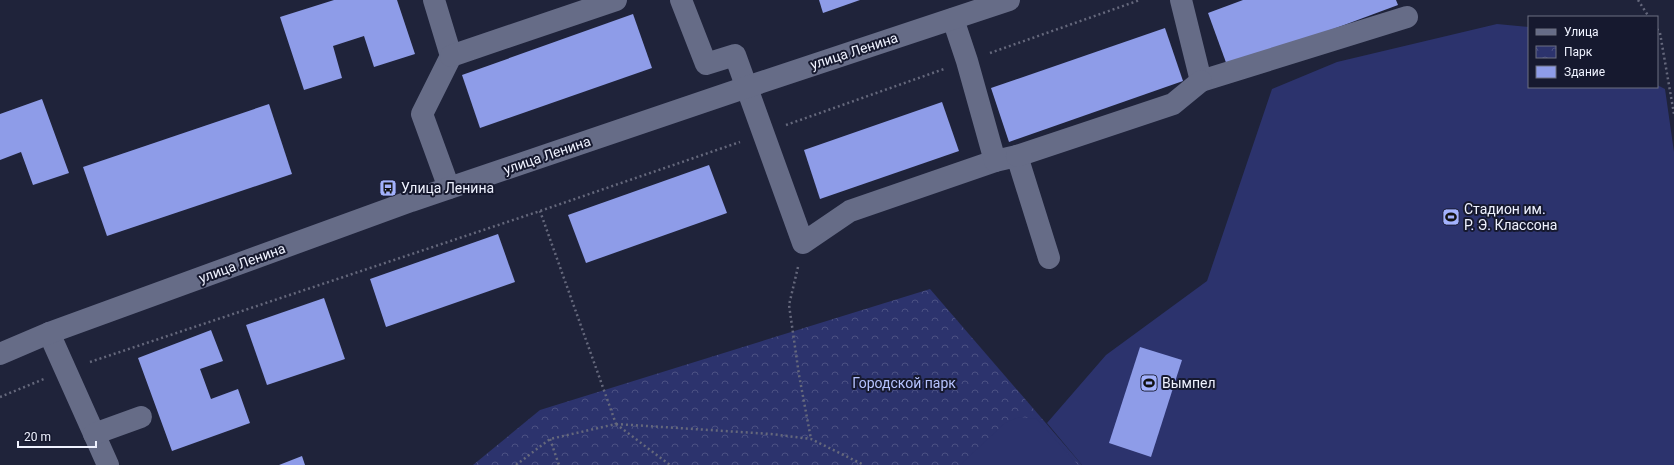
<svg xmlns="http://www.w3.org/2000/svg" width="1674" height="465" viewBox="0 0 1674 465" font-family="Roboto,sans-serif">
  <defs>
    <pattern id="park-crowns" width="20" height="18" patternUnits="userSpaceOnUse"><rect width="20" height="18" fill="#2c336d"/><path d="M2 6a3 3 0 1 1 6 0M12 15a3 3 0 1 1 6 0" fill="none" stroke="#4b5183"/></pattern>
  </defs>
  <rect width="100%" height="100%" fill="#1f233a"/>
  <!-- park -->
  <polygon fill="url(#park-crowns)" points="930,289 1082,465 473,465 540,410"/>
  <!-- pitch -->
  <g fill="#2c336d">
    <polygon points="1497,24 1529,27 1529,87 1657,87 1657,85 1665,89 1674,152 1674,465 1082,465 1047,423 1106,355 1207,281 1272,89 1337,62"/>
    <polygon points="1019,417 1037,419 1078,465 960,465 1005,423"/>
  </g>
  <!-- building -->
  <g fill="#8e9ce8">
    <polygon points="334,0 397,0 415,54 374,67 364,36 333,46 342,78 304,90 280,17"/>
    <polygon points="819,0 860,0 823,13"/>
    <polygon points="1243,0 1396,0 1398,5 1228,68 1208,13"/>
    <polygon points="633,14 652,68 480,128 462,75"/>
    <polygon points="1165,28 1183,81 1009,142 991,88"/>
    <polygon points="42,99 69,173 33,185 21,152 0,160 0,114"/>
    <polygon points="942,102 959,151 820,199 804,150"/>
    <polygon points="269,104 292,174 107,236 83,167"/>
    <polygon points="709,165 727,213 586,263 568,215"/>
    <polygon points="498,234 515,282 386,327 370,279"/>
    <polygon points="324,298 345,359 267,385 246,325"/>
    <polygon points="211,330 223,361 200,369 211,399 238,389 250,423 172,451 138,358"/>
    <polygon points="1140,347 1182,360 1151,457 1109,443"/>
    <polygon points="302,456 305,465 279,465"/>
  </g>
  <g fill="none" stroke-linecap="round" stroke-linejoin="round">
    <!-- path -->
    <g stroke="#65687c" stroke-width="2.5" stroke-dasharray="2 3" stroke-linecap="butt">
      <polyline points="1638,0 1649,17"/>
      <polyline points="1657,29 1660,33 1674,114"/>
      <polyline points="990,53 1140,0"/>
      <polyline points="786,125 944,69"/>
      <polyline points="798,267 789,305 799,375 811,439"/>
      <polyline points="90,362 540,211 740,142"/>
      <polyline points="0,397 44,379"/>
      <polyline points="616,424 771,434 811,439 864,465"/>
      <polyline points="616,424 670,465"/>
      <polyline points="550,439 559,465"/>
      <polyline points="516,465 550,439 616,424 540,211"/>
    </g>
    <!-- minor -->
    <g stroke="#666c87" stroke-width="22">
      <polyline points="434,0 451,56 422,114 449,188"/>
      <polyline points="681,0 706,64 735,55 803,243 850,211 995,161"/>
      <polyline points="1181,0 1201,81 1407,17"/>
      <polyline points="953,19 967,61 995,161 1017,156 1049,258"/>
      <polyline points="451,56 616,0"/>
      <polyline points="1017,156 1173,104 1201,81"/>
      <polyline points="49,333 108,465"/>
      <polyline points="0,354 49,333 411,201 747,87 1009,0"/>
      <polyline points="94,434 141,417"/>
    </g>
  </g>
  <!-- icons -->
  <defs>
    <g id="bus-square" transform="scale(0.9)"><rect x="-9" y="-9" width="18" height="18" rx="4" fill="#a3b2fd" stroke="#16192f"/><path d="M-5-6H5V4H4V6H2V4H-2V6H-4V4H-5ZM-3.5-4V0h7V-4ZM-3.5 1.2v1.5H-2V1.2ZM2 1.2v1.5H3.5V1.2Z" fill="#111"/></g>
    <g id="stadium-square" transform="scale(0.9)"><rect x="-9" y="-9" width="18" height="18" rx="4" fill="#a3b2fd" stroke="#16192f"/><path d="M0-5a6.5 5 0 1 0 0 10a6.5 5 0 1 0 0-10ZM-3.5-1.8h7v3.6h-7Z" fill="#111"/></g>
  </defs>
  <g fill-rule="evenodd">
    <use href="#bus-square" x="388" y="188"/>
    <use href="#stadium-square" x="1451" y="217"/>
    <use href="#stadium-square" x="1149" y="383"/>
  </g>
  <g text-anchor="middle" stroke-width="4" stroke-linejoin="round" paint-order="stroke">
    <!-- street labels -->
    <g font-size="14" fill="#eff2ff" stroke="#16192f">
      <text transform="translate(854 51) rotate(-18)" y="5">улица Ленина</text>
      <text transform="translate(547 155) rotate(-19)" y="5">улица Ленина</text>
      <text transform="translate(242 263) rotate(-20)" y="5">улица Ленина</text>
    </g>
    <!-- poi labels -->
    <g font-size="14" fill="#eff2ff" stroke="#16192f" text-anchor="start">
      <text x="401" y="193">Улица Ленина</text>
      <text x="1464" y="214">Стадион им.<tspan x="1464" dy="16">Р. Э. Классона</tspan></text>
      <text x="1162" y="388">Вымпел</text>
    </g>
    <!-- park labels -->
    <g font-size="14" fill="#b6c3fe" stroke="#16192f">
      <text x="904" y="388">Городской парк</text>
    </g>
  </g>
  <!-- legend -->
  <rect x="1528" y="16" width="130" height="72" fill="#16192f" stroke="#6d7082"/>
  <rect x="1536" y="29" width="20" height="6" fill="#666c87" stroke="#6d7082"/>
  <text x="1564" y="36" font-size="12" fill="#eff2ff">Улица</text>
  <rect x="1536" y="46" width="20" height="12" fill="url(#park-crowns)" stroke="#6d7082"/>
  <text x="1564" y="56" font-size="12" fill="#eff2ff">Парк</text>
  <rect x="1536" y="66" width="20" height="12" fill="#8e9ce8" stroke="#6d7082"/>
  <text x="1564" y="76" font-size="12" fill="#eff2ff">Здание</text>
  <!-- scale -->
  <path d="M18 441v6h78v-6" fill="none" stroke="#eff2ff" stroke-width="2"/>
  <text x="24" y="441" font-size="12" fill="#eff2ff" stroke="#16192f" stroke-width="3" paint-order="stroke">20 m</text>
</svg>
